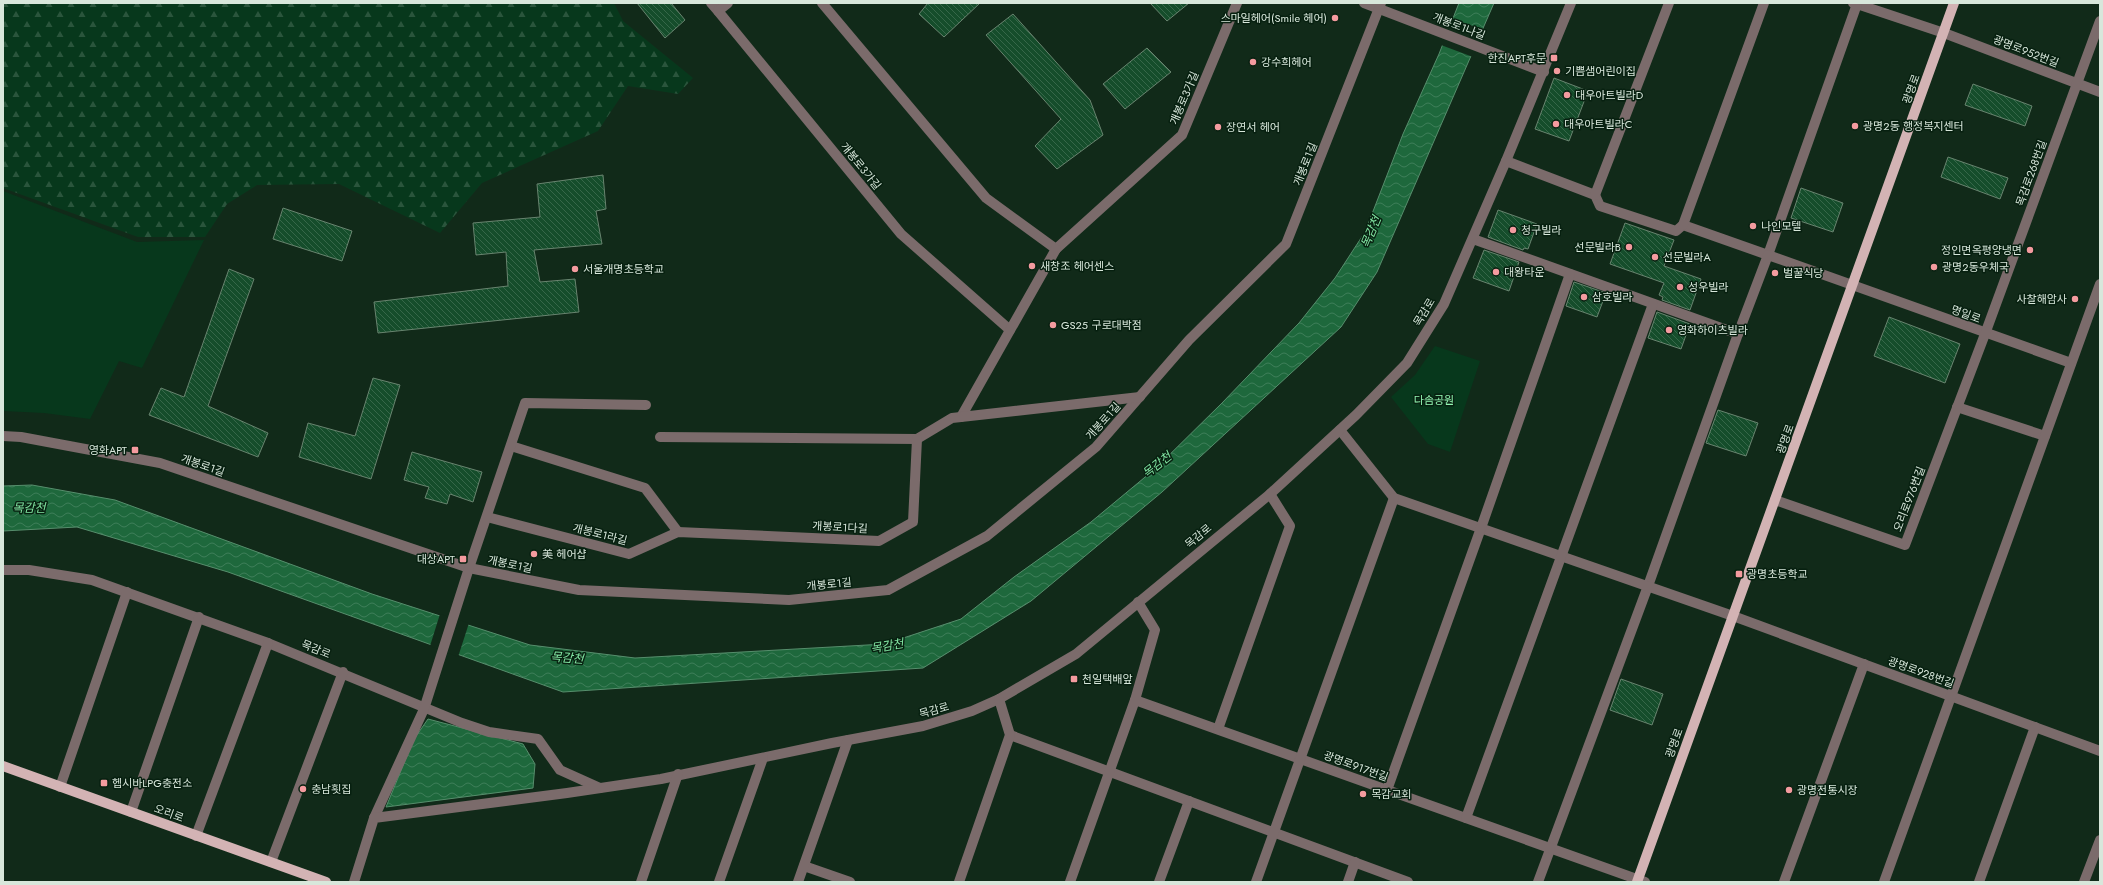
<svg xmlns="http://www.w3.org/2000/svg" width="2103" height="885" viewBox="0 0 2103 885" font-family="Jost,'Noto Sans KR',sans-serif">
  <defs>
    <pattern id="forest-firs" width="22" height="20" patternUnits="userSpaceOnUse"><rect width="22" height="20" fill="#07381c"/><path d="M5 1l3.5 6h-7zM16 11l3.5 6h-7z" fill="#2a553c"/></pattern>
    <pattern id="water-waves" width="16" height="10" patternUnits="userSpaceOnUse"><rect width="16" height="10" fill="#1e683c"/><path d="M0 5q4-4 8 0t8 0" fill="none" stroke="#3e7e58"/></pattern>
    <pattern id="building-back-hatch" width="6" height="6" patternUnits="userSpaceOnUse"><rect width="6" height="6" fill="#154d2b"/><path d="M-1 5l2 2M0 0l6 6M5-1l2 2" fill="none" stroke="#366749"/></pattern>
  </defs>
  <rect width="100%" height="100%" fill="#112a19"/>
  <!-- green -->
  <g fill="#07381c">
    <polygon points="3,191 137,242 204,240 142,368 119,361 90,419 44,413 3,411"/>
    <polygon points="1435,346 1480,361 1450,452 1428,444 1391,397 1415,375"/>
  </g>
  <!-- forest -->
  <polygon fill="url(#forest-firs)" points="3,3 614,3 623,21 693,78 678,94 628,86 598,131 482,183 440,233 339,184 257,185 227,204 205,237 138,237 3,188"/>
  <!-- water -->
  <g fill="url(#water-waves)" stroke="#568e6c">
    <polygon points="1459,3 1494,3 1377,272 1341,327 1162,492 1031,601 923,668 563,692 228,572 77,527 3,531 3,486 32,485 115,500 372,594 530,645 635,658 885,644 961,619 1014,577 1091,522 1156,468 1222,403 1299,323 1335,278 1365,232 1403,134 1439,54"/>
    <polygon points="428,719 523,744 535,764 533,788 386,807 414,739"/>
  </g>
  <!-- pier -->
  <g fill="#112a19">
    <polygon points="1451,18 1484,30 1473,57 1441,45"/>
    <polygon points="440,614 469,623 458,657 430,646"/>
  </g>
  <!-- building -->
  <g fill="url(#building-back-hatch)" stroke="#68846f">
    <polygon points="637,3 671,3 685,20 665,38"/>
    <polygon points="928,3 980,3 944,37 919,14"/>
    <polygon points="1150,3 1189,3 1167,21"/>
    <polygon points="1013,14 1090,100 1103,135 1057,169 1035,146 1061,119 986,35"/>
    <polygon points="1147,48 1171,72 1125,109 1103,84"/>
    <polygon points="1554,78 1588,91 1569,141 1535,129"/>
    <polygon points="1973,84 2032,106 2025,126 1965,105"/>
    <polygon points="1948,157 2008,178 2000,199 1941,177"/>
    <polygon points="603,175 606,209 596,211 602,244 534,250 540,282 575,279 579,312 378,333 374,302 508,286 506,252 476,255 473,223 540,217 537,184"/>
    <polygon points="1801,188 1843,203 1833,232 1791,218"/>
    <polygon points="283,208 352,231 342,261 273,239"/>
    <polygon points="1498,210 1537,224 1528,249 1524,248 1523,250 1488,237"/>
    <polygon points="1625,223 1674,240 1664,266 1701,279 1690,310 1662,300 1663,297 1659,295 1664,283 1610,264"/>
    <polygon points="1484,250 1519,262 1509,291 1473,278"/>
    <polygon points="229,269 254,279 208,406 268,433 258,457 149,415 161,388 184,397"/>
    <polygon points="1574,282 1606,293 1597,317 1566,306"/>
    <polygon points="1657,312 1690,324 1681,349 1648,338"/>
    <polygon points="1889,317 1960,344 1945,383 1874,356"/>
    <polygon points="373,378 400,385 371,479 299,457 308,423 355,436"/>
    <polygon points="1718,410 1758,423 1746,456 1706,443"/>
    <polygon points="412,452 482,472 473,502 450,494 447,504 425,498 429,487 404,480"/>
    <polygon points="1621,679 1663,694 1652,725 1610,710"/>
  </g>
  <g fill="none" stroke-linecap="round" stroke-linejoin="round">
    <!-- minor -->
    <g stroke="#7b6b6b" stroke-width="10">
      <polyline points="711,3 718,11"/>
      <polyline points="728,3 718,11 901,234 1010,330"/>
      <polyline points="822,3 986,198 1056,249 1182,135 1237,3"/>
      <polyline points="1364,3 1544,72"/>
      <polyline points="1858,3 1857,4 1944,33 2100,92"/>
      <polyline points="1506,161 1595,195 1600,206 1676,231 1683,225 1768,255 1857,4 1853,3"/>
      <polyline points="1595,195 1669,3"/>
      <polyline points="1683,225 1764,3"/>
      <polyline points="1473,239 1738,334 1648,586 1538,882"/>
      <polyline points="1738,334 1768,255 2071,363"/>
      <polyline points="1957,407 2045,436"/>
      <polyline points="961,417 1056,249"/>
      <polyline points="1340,430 1394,498 1733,616 2100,751"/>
      <polyline points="3,436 21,437 160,463 469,568 579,590 789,600 888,590 987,536 1096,447 1189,340 1286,244 1381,3"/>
      <polyline points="660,437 917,439 952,418 1140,397"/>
      <polyline points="511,446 645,488 678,532"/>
      <polyline points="1775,500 1905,545 1985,334 2100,21"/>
      <polyline points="487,517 629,554 678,532 879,541 913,522 917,439"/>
      <polyline points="3,570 29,570 92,580 268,643 462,723 489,732 538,739 560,770 600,788"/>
      <polyline points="1135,700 1645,882"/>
      <polyline points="1218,729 1290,526 1270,494"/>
      <polyline points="1010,735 1408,882"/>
      <polyline points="60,787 127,592"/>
      <polyline points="1387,790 1481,528 1570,274"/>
      <polyline points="131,812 199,617"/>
      <polyline points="374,818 424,709 469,568 525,403 646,405"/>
      <polyline points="1466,818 1653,304"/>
      <polyline points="196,836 268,643"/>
      <polyline points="271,862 343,672"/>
      <polyline points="804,866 850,882"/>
      <polyline points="354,882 374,818 567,793 661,779 832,743 923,726 972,711 999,699 1076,654 1270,494 1356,415 1407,363 1444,304 1506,161 1571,3"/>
      <polyline points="641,882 678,774"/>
      <polyline points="719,882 763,758"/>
      <polyline points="798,882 848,740"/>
      <polyline points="959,882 1010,735 999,699"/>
      <polyline points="1070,882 1135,700 1155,630 1138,602"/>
      <polyline points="1159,882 1189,801"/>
      <polyline points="1256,882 1394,498"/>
      <polyline points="1348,882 1355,862"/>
      <polyline points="1784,882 1864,664"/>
      <polyline points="1884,882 2100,284"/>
      <polyline points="1979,882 2035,727"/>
      <polyline points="2084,882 2100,840"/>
    </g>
    <!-- major -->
    <g stroke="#d3b3b4" stroke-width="10">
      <polyline points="3,766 326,882"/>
      <polyline points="1637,882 1954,3"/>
    </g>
  </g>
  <!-- markers -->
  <g fill="#f49b9f" stroke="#072010" stroke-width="1.5">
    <circle cx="1335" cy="18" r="4"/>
    <rect x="1550" y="54" width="8" height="8" rx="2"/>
    <circle cx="1253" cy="62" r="4"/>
    <circle cx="1557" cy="71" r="4"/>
    <circle cx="1567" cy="95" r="4"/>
    <circle cx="1556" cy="124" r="4"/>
    <circle cx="1855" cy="126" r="4"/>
    <circle cx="1218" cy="127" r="4"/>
    <circle cx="1753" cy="226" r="4"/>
    <circle cx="1513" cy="230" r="4"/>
    <circle cx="1629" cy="247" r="4"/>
    <circle cx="2030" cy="250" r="4"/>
    <circle cx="1655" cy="257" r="4"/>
    <circle cx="1032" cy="266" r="4"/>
    <circle cx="1934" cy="267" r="4"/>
    <circle cx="575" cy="269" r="4"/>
    <circle cx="1496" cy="272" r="4"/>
    <circle cx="1775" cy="273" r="4"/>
    <circle cx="1680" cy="287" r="4"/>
    <circle cx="1584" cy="297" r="4"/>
    <circle cx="2075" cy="299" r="4"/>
    <circle cx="1053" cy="325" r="4"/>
    <circle cx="1669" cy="330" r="4"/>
    <rect x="131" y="446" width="8" height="8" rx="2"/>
    <circle cx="534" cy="554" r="4"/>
    <rect x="459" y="555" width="8" height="8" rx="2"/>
    <rect x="1735" y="570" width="8" height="8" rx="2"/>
    <rect x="1070" y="675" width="8" height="8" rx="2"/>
    <rect x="100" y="779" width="8" height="8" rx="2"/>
    <circle cx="303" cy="789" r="4"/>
    <circle cx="1789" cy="790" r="4"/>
    <circle cx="1363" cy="794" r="4"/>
  </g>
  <g text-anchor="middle" stroke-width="3" stroke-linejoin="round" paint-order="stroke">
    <!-- poi labels -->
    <g font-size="11" fill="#d8e7db" stroke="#072010" text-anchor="start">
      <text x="1327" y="22" text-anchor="end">스마일헤어(Smile 헤어)</text>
      <text x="1546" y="62" text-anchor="end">한진APT후문</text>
      <text x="1261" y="66">강수희헤어</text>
      <text x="1565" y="75">기쁨샘어린이집</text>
      <text x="1575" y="99">대우아트빌라D</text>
      <text x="1564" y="128">대우아트빌라C</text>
      <text x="1863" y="130">광명2동 행정복지센터</text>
      <text x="1226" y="131">장연서 헤어</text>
      <text x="1761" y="230">나인모텔</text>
      <text x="1521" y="234">청구빌라</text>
      <text x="1621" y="251" text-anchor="end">선문빌라B</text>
      <text x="2022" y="254" text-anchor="end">정인면옥평양냉면</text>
      <text x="1663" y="261">선문빌라A</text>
      <text x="1040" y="270">새창조 헤어센스</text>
      <text x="1942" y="271">광명2동우체국</text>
      <text x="583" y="273">서울개명초등학교</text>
      <text x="1504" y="276">대왕타운</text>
      <text x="1783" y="277">벌꿀식당</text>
      <text x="1688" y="291">성우빌라</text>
      <text x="1592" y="301">삼호빌라</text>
      <text x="2067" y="303" text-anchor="end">사찰해암사</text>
      <text x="1061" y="329">GS25 구로대박점</text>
      <text x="1677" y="334">영화하이츠빌라</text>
      <text x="127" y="454" text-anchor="end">영화APT</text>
      <text x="542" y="558">美 헤어샵</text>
      <text x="455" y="563" text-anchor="end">대상APT</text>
      <text x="1747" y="578">광명초등학교</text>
      <text x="1082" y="683">천일택배앞</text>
      <text x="112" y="787">헵시바LPG충전소</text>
      <text x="311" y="793">충남횟집</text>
      <text x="1797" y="794">광명전통시장</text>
      <text x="1371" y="798">목감교회</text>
    </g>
    <!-- street labels -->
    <g font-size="11" fill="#d8e7db" stroke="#072010">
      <text transform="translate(1459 26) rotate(21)" y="4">개봉로1나길</text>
      <text transform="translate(2026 51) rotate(21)" y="4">광명로952번길</text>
      <text transform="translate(1911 89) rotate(-70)" y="4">광명로</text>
      <text transform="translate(1184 98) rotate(-67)" y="4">개봉로3가길</text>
      <text transform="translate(1305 164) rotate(-68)" y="4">개봉로1길</text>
      <text transform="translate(861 166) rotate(51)" y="4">개봉로3가길</text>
      <text transform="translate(2031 173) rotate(-70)" y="4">목감로268번길</text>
      <text transform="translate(1424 312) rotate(-59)" y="4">목감로</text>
      <text transform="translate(1966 314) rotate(20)" y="4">명일로</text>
      <text transform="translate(1103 421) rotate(-48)" y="4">개봉로1길</text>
      <text transform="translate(1785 439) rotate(-70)" y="4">광명로</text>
      <text transform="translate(203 465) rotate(19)" y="4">개봉로1길</text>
      <text transform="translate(1909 499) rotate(-69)" y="4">오리로976번길</text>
      <text transform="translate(840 527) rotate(3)" y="4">개봉로1다길</text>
      <text transform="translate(600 534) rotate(14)" y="4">개봉로1라길</text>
      <text transform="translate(1198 536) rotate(-40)" y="4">목감로</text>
      <text transform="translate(510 564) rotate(12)" y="4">개봉로1길</text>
      <text transform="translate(829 584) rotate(-6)" y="4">개봉로1길</text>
      <text transform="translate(316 649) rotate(22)" y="4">목감로</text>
      <text transform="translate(1921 672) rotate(20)" y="4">광명로928번길</text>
      <text transform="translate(934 710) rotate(-16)" y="4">목감로</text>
      <text transform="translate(1674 743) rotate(-70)" y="4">광명로</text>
      <text transform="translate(1356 766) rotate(20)" y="4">광명로917번길</text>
      <text transform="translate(169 813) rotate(20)" y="4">오리로</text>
    </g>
    <!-- park labels -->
    <g font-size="11" fill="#93f5b2" stroke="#072010">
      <text x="1434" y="404">다솜공원</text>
    </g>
    <!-- water labels -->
    <g font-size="12" font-style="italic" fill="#82e4a2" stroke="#072010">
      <text transform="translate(1371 232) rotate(-67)" y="4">목감천</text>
      <text transform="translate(1157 465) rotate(-38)" y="4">목감천</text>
      <text x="29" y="512">목감천</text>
      <text transform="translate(887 646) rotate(-10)" y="4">목감천</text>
      <text transform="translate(567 658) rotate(4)" y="4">목감천</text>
    </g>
  </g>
  <!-- border -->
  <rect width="2103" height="885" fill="none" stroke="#d8e7db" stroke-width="8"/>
</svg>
